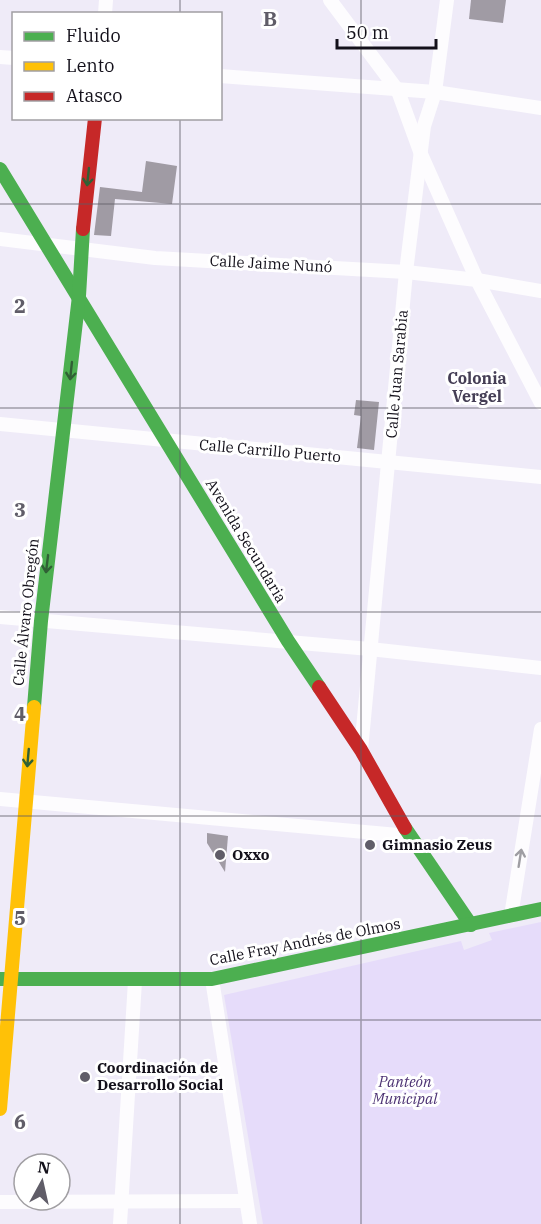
<svg xmlns="http://www.w3.org/2000/svg" width="541" height="1224" viewBox="0 0 541 1224" font-family="'IBM Plex Serif',serif">
  <rect width="100%" height="100%" fill="#efebf8"/>
  <!-- green -->
  <polygon fill="#e6dcfa" points="541,922 541,1224 263,1224 224,995 461,941 464,950 492,940 489,933"/>
  <!-- building -->
  <g fill="#a09ba4">
    <polygon points="471,0 506,0 503,23 469,19"/>
    <polygon points="146,161 177,166 172,204 115,199 111,236 94,235 100,187 142,192"/>
    <polygon points="356,400 379,402 374,450 357,448 361,416 354,415"/>
    <polygon points="207,833 228,836 225,872 207,843"/>
  </g>
  <g fill="none" stroke-linecap="round" stroke-linejoin="round">
    <!-- street -->
    <g stroke="#fdfcfe" stroke-width="14">
      <polyline points="330,0 398,91 421,154 477,280 541,403"/>
      <polyline points="105,14 106,0"/>
      <polyline points="0,57 14,58"/>
      <polyline points="220,76 435,92 541,108"/>
      <polyline points="0,239 155,258 406,272 477,280 541,291"/>
      <polyline points="0,424 541,477"/>
      <polyline points="0,617 370,649 541,668"/>
      <polyline points="361,750 406,272 424,126 435,92 447,0"/>
      <polyline points="0,799 409,836"/>
      <polyline points="511,916 541,729"/>
      <polyline points="212,979 250,1224"/>
      <polyline points="0,1202 246,1201"/>
      <polyline points="120,1224 135,981"/>
    </g>
    <!-- fast -->
    <g stroke="#4caf50" stroke-width="14">
      <polyline points="0,169 288,641 319,687"/>
      <polyline points="34,707 41,621 79,296 83,229"/>
      <polyline points="405,828 471,925"/>
      <polyline points="0,979 212,979 541,909"/>
    </g>
    <!-- slow -->
    <polyline stroke="#ffc107" stroke-width="14" points="0,1109 34,707"/>
    <!-- jam -->
    <g stroke="#c62828" stroke-width="14">
      <polyline points="83,229 95,118"/>
      <polyline points="319,687 361,750 405,828"/>
    </g>
  </g>
  <!-- one-way arrows -->
  <defs><path id="oneway-shaft" d="M-6 0H5M1.5-3L5.5 0L1.5 3" fill="none" stroke-width="1.6" stroke-linecap="round" stroke-linejoin="round" transform="scale(1.5)"/></defs>
  <g stroke="#306035">
    <use href="#oneway-shaft" transform="translate(88 177) rotate(96)"/>
    <use href="#oneway-shaft" transform="translate(71 371) rotate(96)"/>
    <use href="#oneway-shaft" transform="translate(47 564) rotate(97)"/>
    <use href="#oneway-shaft" transform="translate(28 758) rotate(95)"/>
  </g>
  <use stroke="#9f9ea3" href="#oneway-shaft" transform="translate(520 858) rotate(-81)"/>
  <!-- grid -->
  <path fill="none" stroke="#605d68" stroke-width="1.5" stroke-opacity="0.55" d="M180,0V14M361,0V1224M180,118V1224M0,204H541M0,408H541M0,612H541M0,816H541M0,1020H541"/>
  <!-- markers -->
  <g fill="#605d68" stroke="#fff" stroke-width="2">
    <circle cx="370" cy="845" r="6"/>
    <circle cx="220" cy="855" r="6"/>
    <circle cx="85" cy="1077" r="6"/>
  </g>
  <g text-anchor="middle" stroke-width="6" stroke-linejoin="round" paint-order="stroke">
    <!-- street labels -->
    <g font-size="15" fill="#13101a" stroke="#fff">
      <text transform="translate(271 264) rotate(3)" y="5">Calle Jaime Nunó</text>
      <text transform="translate(397 374) rotate(-85)" y="5">Calle Juan Sarabia</text>
      <text transform="translate(270 451) rotate(5)" y="5">Calle Carrillo Puerto</text>
      <text transform="translate(246 541) rotate(59)" y="5">Avenida Secundaria</text>
      <text transform="translate(26 612) rotate(-84)" y="5">Calle Álvaro Obregón</text>
      <text transform="translate(305 942) rotate(-11)" y="5">Calle Fray Andrés de Olmos</text>
    </g>
    <!-- poi labels -->
    <g font-size="15" font-weight="bold" fill="#13101a" stroke="#fff" text-anchor="start">
      <text x="382" y="850">Gimnasio Zeus</text>
      <text x="232" y="860">Oxxo</text>
      <text x="97" y="1073">Coordinación de<tspan x="97" dy="17">Desarrollo Social</tspan></text>
    </g>
    <!-- park labels -->
    <g font-size="15" font-style="italic" fill="#4d3374" stroke="#fff">
      <text x="405" y="1087">Panteón<tspan x="405" dy="17">Municipal</tspan></text>
    </g>
    <!-- neighbourhood labels -->
    <g font-size="16" font-weight="bold" fill="#453e55" stroke="#fff">
      <text x="477" y="384">Colonia<tspan x="477" dy="18">Vergel</tspan></text>
    </g>
  </g>
  <g font-size="20" text-anchor="middle" font-weight="bold" fill="#605d68" stroke="#fff" stroke-width="6" stroke-linejoin="round" paint-order="stroke">
    <text x="270" y="26">B</text>
    <text x="20" y="313">2</text>
    <text x="20" y="517">3</text>
    <text x="20" y="721">4</text>
    <text x="20" y="925">5</text>
    <text x="20" y="1129">6</text>
  </g>
  <!-- legend -->
  <rect x="12" y="12" width="210" height="108" fill="#ffffff" stroke="#a19fa3" stroke-width="1.5"/>
  <rect x="24" y="32" width="30" height="9" fill="#4caf50" stroke="#a19fa3" stroke-width="1.5"/>
  <text x="66" y="42" font-size="18" fill="#13101a">Fluido</text>
  <rect x="24" y="62" width="30" height="9" fill="#ffc107" stroke="#a19fa3" stroke-width="1.5"/>
  <text x="66" y="72" font-size="18" fill="#13101a">Lento</text>
  <rect x="24" y="92" width="30" height="9" fill="#c62828" stroke="#a19fa3" stroke-width="1.5"/>
  <text x="66" y="102" font-size="18" fill="#13101a">Atasco</text>
  <!-- north arrow -->
  <g transform="translate(42 1182) rotate(8)"><circle r="28" fill="#ffffff" stroke="#a19fa3" stroke-width="1.5"/>
  <path d="M0-4.5L10 22L0 15L-10 22Z" fill="#605d68"/>
  <text y="-9" font-size="16" font-weight="bold" text-anchor="middle" fill="#13101a">N</text>
  </g>
  <!-- scale -->
  <path d="M337 39v9h99v-9" fill="none" stroke="#13101a" stroke-width="3"/>
  <text x="346" y="39" font-size="18" fill="#13101a" stroke="#ffffff" stroke-width="4.5" paint-order="stroke">50 m</text>
</svg>
